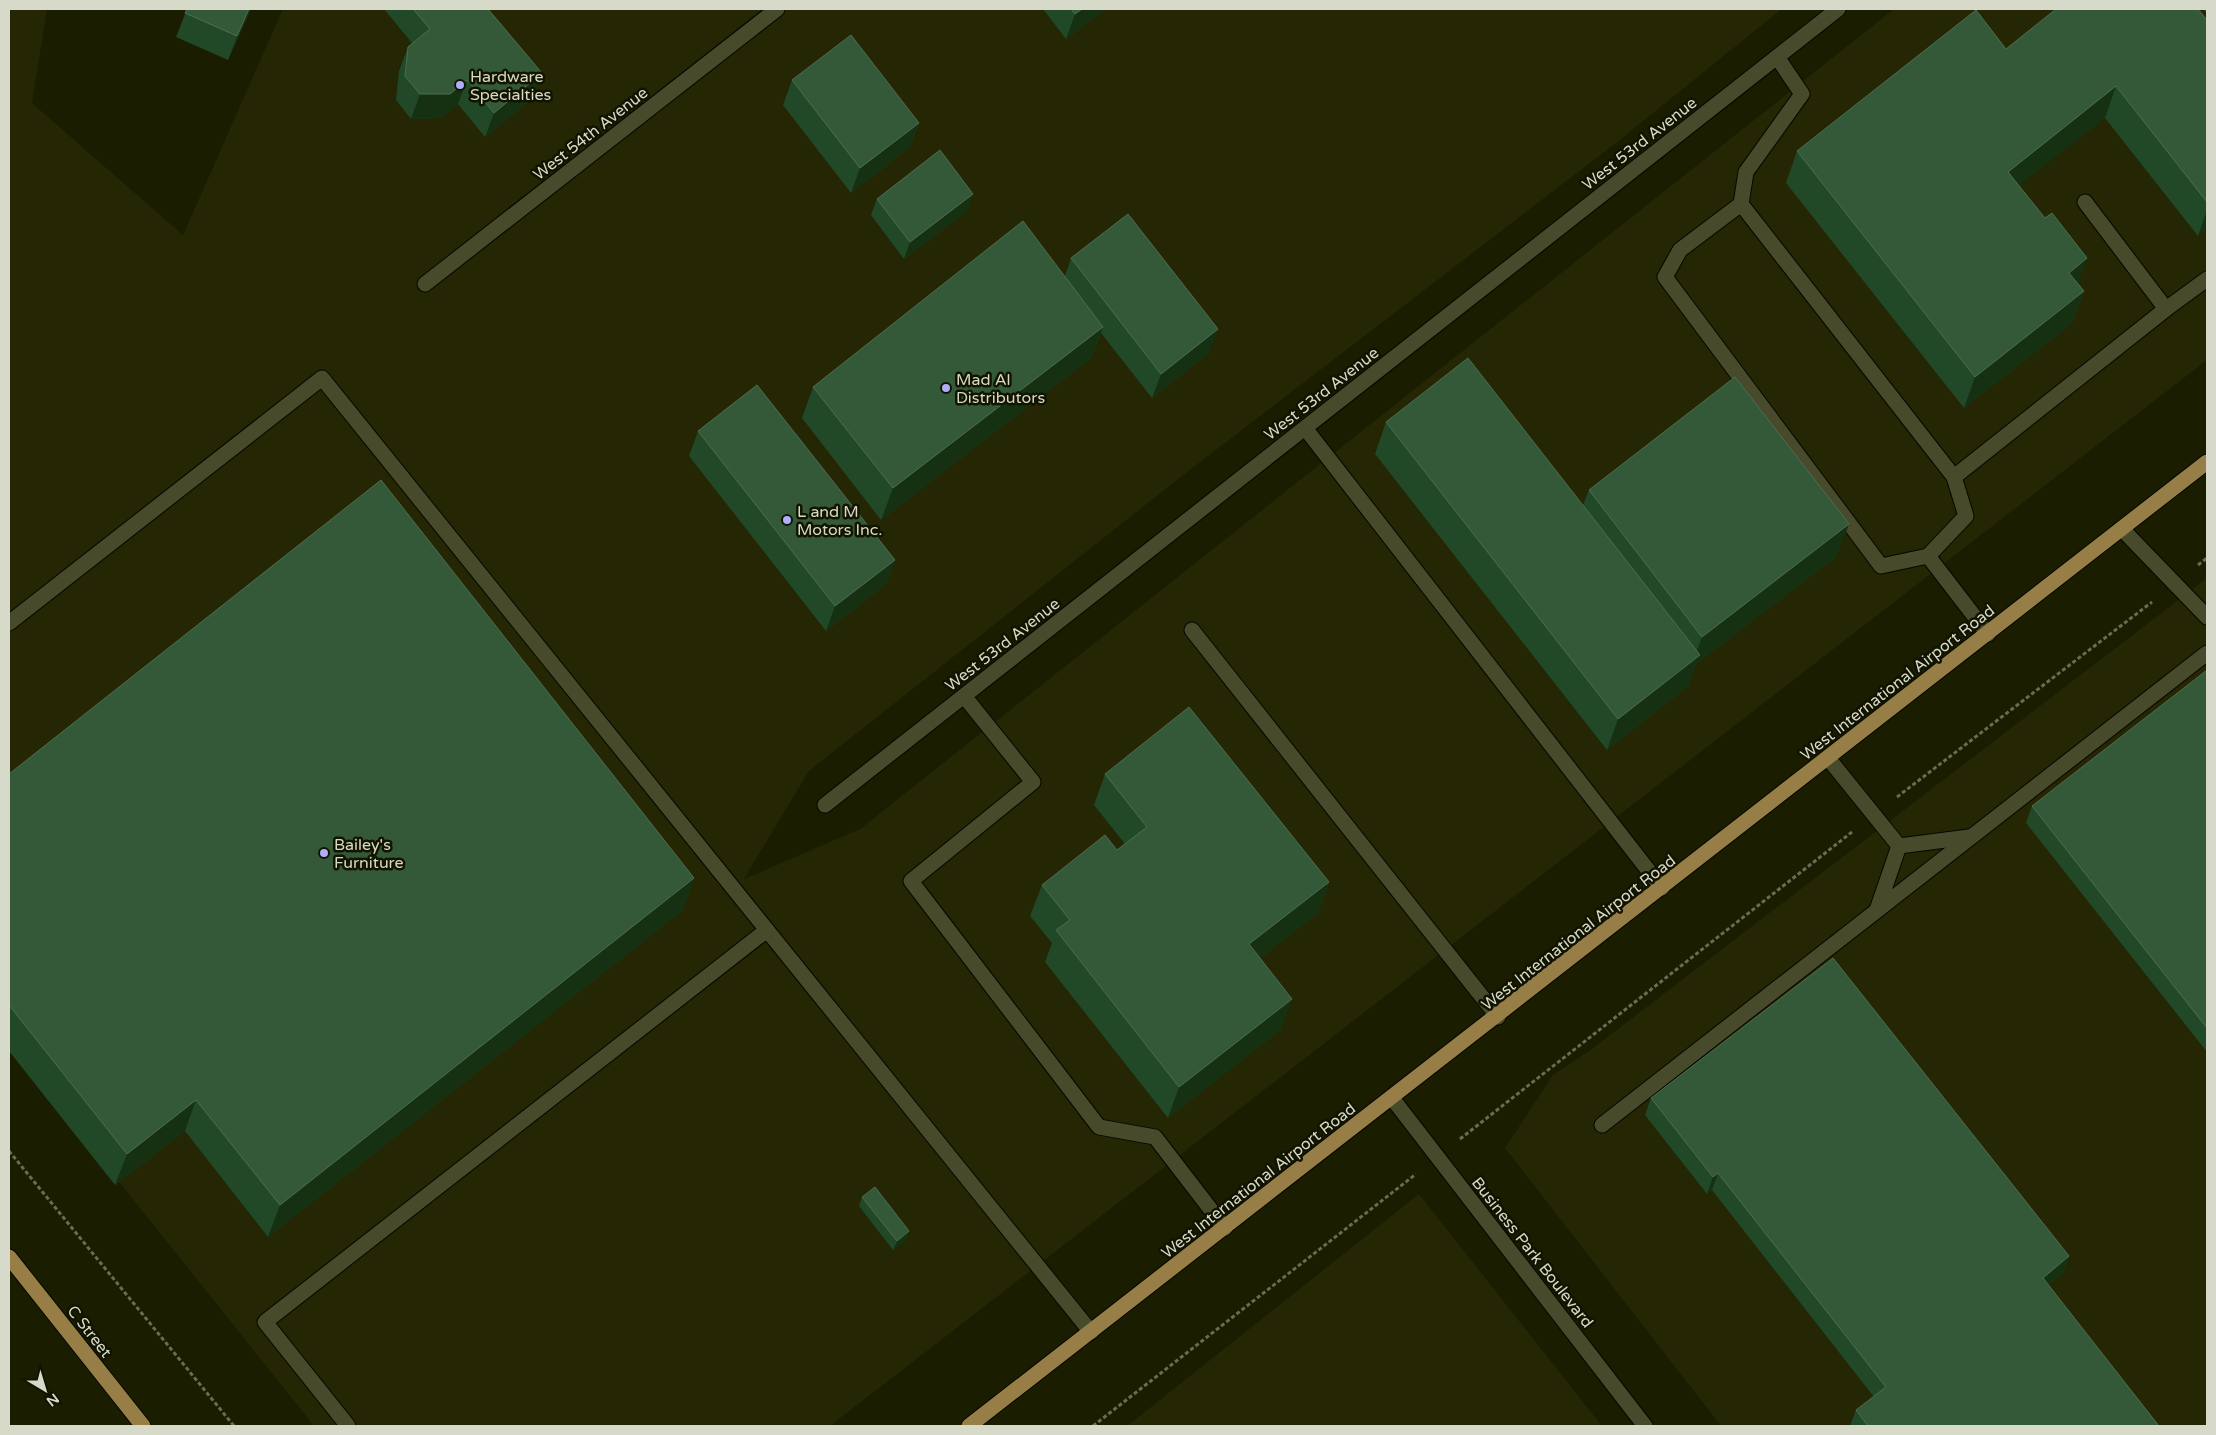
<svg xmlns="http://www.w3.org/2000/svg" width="2216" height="1435" viewBox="0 0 2216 1435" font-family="'Varela Round',sans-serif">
  <rect width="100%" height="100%" fill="#1b1d01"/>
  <!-- built -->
  <g fill="#242604">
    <polygon points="9,9 47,9 32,103 183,235 283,9 1782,9 1616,143 1182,476 809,771 744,879 860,829 1894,9 2207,9 2207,360 830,1426 314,1426 9,1044"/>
    <polygon points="2207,578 2207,1426 1721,1426 1505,1148 1553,1075 1593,1048"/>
    <polygon points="1419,1194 1602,1426 1127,1426"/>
  </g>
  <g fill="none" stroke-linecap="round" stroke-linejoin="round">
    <!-- minor casing -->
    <g stroke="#060700" stroke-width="17">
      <g id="minor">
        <polyline points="1741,204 1746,172 1802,94 1777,57"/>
        <polyline points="425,284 777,9"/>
        <polyline points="2166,309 2207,279"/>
        <polyline points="1305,428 1662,888"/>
        <polyline points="1954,477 2166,309 2085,202"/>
        <polyline points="2122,529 2207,617"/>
        <polyline points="1928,556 1881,566 1665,277 1680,250 1741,204 1954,477 1966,516 1928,556 1988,634"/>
        <polyline points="9,623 322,378 1091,1332"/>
        <polyline points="1192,630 1498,1017"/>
        <polyline points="964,696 1033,782 911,881 1099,1127 1155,1137 1225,1228"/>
        <polyline points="1828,758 1899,846"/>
        <polyline points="825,805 1838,9"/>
        <polyline points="1899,846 1969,837"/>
        <polyline points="1877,910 1899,846"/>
        <polyline points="1392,1098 1645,1426"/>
        <polyline points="1602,1125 2207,653"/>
        <polyline points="348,1426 265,1322 767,930"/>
      </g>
    </g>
    <!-- major casing -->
    <g stroke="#060700" stroke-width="17">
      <g id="major">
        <polyline points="9,1257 143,1426"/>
        <polyline points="969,1426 2207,462"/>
      </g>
    </g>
    <!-- path -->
    <g stroke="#6a6c54" stroke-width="3" stroke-dasharray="4 2.5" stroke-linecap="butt">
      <polyline points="2198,565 2207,558"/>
      <polyline points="1897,797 2152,602"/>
      <polyline points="1460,1139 1852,832"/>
      <polyline points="9,1151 234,1426"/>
      <polyline points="1093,1426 1416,1174"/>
    </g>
    <!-- minor -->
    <use href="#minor" stroke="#474b2c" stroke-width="15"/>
    <!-- major -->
    <use href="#major" stroke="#967e46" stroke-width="15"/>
  </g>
  <!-- wall -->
  <g fill="#214928">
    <polygon points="187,9 251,9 228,60 176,37"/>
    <polygon points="384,9 488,9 542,73 533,98 485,137 458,104 441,118 411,119 396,100 399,71 408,47 412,43"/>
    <polygon points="1043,9 1105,9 1066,39"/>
    <polygon points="2203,9 2207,9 2207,14"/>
    <polygon points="2207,20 2207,228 2198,236 2105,118 2019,185 2078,284 2084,291 2072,323 1964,408 1786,183 1797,151 2006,49"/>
    <polygon points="792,80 919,123 910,147 851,193 783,105"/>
    <polygon points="877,199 967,211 904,259 871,215"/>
    <polygon points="1071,258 1209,353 1152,398 1101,333 1091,358 881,520 802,418 813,387 1065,276"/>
    <polygon points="1386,422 1583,505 1589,490 1837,556 1696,664 1688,686 1607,750 1375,454"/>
    <polygon points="698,431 895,560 886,584 826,631 689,456"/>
    <polygon points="2207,670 2207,1052 2026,823 2032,806"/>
    <polygon points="9,774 694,878 683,910 268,1237 185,1131 115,1185 9,1051"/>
    <polygon points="1105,774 1329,882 1318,913 1260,958 1292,999 1280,1030 1168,1118 1045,962 1052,943 1030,916 1042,885 1117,850 1125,844 1094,805"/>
    <polygon points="1651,1098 2069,1256 2063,1273 2048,1285 2159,1426 1850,1426 1856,1410 1874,1397 1712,1190 1707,1194 1645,1115"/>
    <polygon points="862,1197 909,1231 906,1240 893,1250 859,1206"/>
  </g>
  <!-- shaded-wall -->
  <g fill="#163111">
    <polygon points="249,9 251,9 228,60 237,36"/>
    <polygon points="1082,9 1105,9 1066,39 1075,14"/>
    <polygon points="542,73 533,98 485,137 494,113"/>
    <polygon points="467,80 458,104 441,118 411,119 420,94"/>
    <polygon points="2116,86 2105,118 1997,203 2008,172"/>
    <polygon points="919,123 910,147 851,193 860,168"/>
    <polygon points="973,194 967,211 904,259 910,242"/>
    <polygon points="2207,210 2207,228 2198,236"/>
    <polygon points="2087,258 2076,290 2069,273"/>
    <polygon points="2084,291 2072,323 1964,408 1975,377"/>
    <polygon points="1103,327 1091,358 881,520 893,488"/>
    <polygon points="1218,329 1209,353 1152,398 1161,374"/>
    <polygon points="1849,524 1837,556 1696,664 1688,686 1607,750 1618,719 1694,659 1702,637"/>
    <polygon points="895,560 886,584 826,631 835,606"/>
    <polygon points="694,878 683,910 268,1237 280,1205"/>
    <polygon points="1329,882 1318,913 1238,975 1249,944"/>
    <polygon points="1292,999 1280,1030 1168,1118 1179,1087"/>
    <polygon points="196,1100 185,1131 115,1185 127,1154"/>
    <polygon points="1718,1173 1712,1190 1707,1194 1713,1177"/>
    <polygon points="909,1231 906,1240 893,1250 897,1241"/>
    <polygon points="2069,1256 2063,1273 2036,1295 2043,1278"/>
  </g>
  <!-- building -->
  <g fill="#345939" stroke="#4e6d50">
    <polygon points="187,9 249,9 237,36 185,13"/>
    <polygon points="413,9 488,9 542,73 494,113 467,80 450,94 420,94 405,76 408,47 430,29"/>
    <polygon points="1071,9 1082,9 1075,14"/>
    <polygon points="2056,9 2198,9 2207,20 2207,202 2116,86 2008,172 2045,218 2052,213 2087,258 2069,273 2084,291 1975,377 1797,151 1976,10 2006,49"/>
    <polygon points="851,35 919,123 860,168 792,80"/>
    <polygon points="940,150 973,194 910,242 877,199"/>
    <polygon points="1128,214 1218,329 1161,374 1071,258"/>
    <polygon points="1023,221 1103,327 893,488 813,387"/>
    <polygon points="1468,358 1700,655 1618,719 1386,422"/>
    <polygon points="1735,377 1849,524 1702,637 1589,490"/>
    <polygon points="757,385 895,560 835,606 698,431"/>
    <polygon points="381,480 694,878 280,1205 196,1100 127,1154 9,1005 9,774"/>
    <polygon points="2207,670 2207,1028 2032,806"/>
    <polygon points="1189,707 1329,882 1249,944 1292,999 1179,1087 1056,930 1070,920 1042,885 1105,835 1117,850 1147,827 1105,774"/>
    <polygon points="1833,958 2069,1256 2043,1278 2159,1426 1868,1426 1856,1410 1886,1387 1718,1173 1713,1177 1651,1098"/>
    <polygon points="875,1187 909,1231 897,1241 862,1197"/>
  </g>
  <!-- markers -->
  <g fill="#afaefa" stroke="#121400" stroke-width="2">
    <circle cx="460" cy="85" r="5"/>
    <circle cx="946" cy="388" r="5"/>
    <circle cx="787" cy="520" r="5"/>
    <circle cx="324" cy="853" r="5"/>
  </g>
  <g text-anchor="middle" stroke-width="5" stroke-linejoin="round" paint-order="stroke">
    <!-- poi labels -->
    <g font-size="16" fill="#d7dac8" stroke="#121400" text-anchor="start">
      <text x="470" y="82">Hardware<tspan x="470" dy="18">Specialties</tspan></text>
      <text x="956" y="385">Mad Al<tspan x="956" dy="18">Distributors</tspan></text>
      <text x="797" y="517">L and M<tspan x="797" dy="18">Motors Inc.</tspan></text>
      <text x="334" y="850">Bailey's<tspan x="334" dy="18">Furniture</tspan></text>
    </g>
    <!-- street labels -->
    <g font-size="16" fill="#d7dac8" stroke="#121400">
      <text transform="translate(590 133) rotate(-38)" y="6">West 54th Avenue</text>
      <text transform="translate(1639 143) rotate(-38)" y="6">West 53rd Avenue</text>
      <text transform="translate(1321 393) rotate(-38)" y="6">West 53rd Avenue</text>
      <text transform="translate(1002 644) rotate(-38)" y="6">West 53rd Avenue</text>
      <text transform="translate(1897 682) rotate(-38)" y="6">West International Airport Road</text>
      <text transform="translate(1578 932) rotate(-38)" y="6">West International Airport Road</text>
      <text transform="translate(1258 1180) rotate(-38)" y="6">West International Airport Road</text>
      <text transform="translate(1533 1252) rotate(52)" y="6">Business Park Boulevard</text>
      <text transform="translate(90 1331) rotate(52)" y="6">C Street</text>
    </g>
  </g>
  <!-- border -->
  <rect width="2216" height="1435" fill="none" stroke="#d7dac8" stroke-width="20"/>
  <!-- north arrow -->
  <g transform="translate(45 1390) rotate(142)" stroke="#121400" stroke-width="4" paint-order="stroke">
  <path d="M0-4L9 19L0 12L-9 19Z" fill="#d7dac8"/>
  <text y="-8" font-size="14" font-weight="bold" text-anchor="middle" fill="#d7dac8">N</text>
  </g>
</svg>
